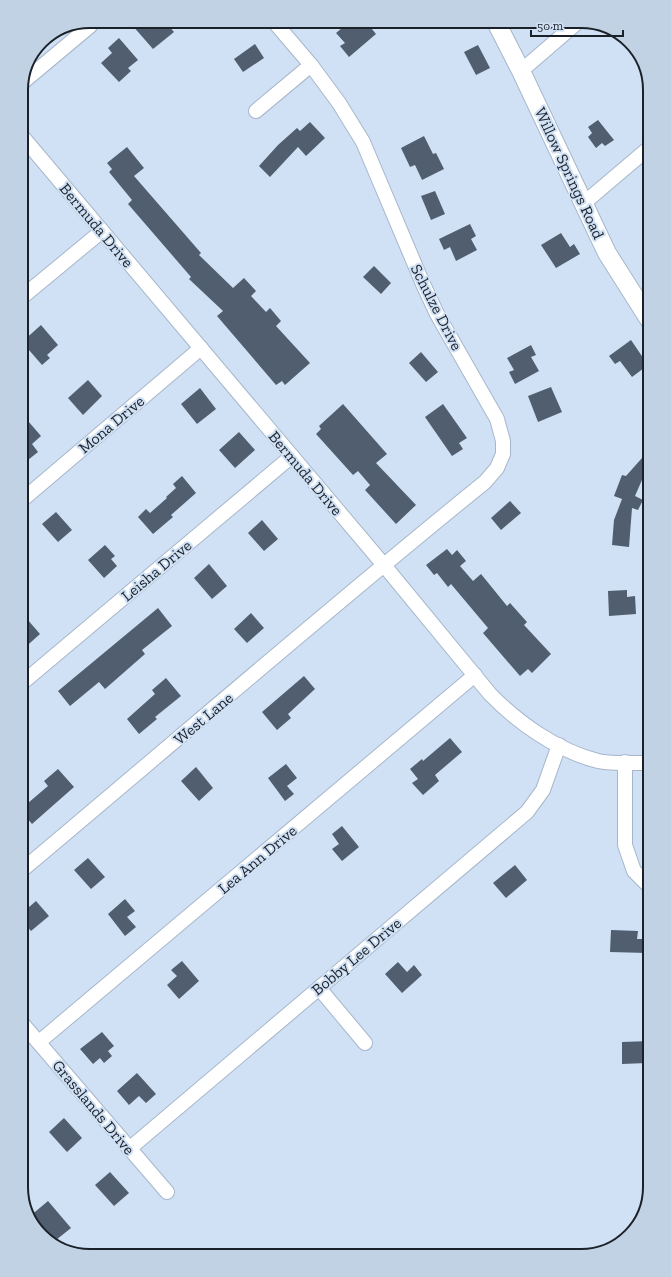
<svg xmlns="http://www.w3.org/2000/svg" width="671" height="1277" viewBox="0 0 671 1277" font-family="'Zilla Slab',serif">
  <rect width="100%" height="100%" fill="#d0e1f5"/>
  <!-- building -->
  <g fill="#505e6f">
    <polygon points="348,23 367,23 376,34 349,57 340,46 345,43 336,33"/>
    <polygon points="132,25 168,25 174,32 153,49"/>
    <polygon points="119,38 138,60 128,68 131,71 119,82 101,63 112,53 108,48"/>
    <polygon points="255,44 264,58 243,72 234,59"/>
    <polygon points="478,45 490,68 476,75 464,52"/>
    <polygon points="598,120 614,140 605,146 602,143 596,148 588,137 592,133 588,127"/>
    <polygon points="310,122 325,138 306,156 298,147 270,177 259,166 278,145 297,128 300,131"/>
    <polygon points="424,136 433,154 436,153 444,169 422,180 415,165 410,167 401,148"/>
    <polygon points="127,147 144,168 134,176 201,253 199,255 233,288 244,278 256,291 251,296 266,312 270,308 281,321 276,326 310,363 285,385 282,381 276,385 217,316 223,311 189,279 191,277 128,204 132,200 109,172 112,169 107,163"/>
    <polygon points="435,191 445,214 431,220 421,196"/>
    <polygon points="470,224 476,236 471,239 477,250 456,261 450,247 444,250 439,239"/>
    <polygon points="561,233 570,247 574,244 580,254 556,268 541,245"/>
    <polygon points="374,266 391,283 381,294 363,277"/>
    <polygon points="41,325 58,345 47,355 50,358 42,365 22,342"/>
    <polygon points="631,340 648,365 632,377 620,361 615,364 609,356"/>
    <polygon points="531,345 536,355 531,357 539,371 515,384 509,372 514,370 507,358"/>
    <polygon points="421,352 438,372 426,382 409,363"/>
    <polygon points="88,380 102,396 83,415 68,398"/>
    <polygon points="551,387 562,412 538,422 528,396"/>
    <polygon points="200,388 216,409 197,424 181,404"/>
    <polygon points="343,404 387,454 376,463 416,505 396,524 365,490 370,485 358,471 353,475 316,434 321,429 319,426"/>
    <polygon points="443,404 467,438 459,443 463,449 452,456 425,417"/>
    <polygon points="28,421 41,436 32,444 38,452 28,460 22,453 21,454 21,427"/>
    <polygon points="239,432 255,450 235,468 219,450"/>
    <polygon points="650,449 650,477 645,473 635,496 643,500 638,510 632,508 629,547 612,545 614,520 622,499 614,496 622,475 626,476"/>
    <polygon points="182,476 196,493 171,515 173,517 153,534 138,517 146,509 150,513 167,498 166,497 176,488 173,484"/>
    <polygon points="510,501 521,513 501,530 491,518"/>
    <polygon points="56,512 72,530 58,542 42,524"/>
    <polygon points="262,520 278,539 264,551 248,533"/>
    <polygon points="105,545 115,556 111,559 117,566 104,578 88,560"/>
    <polygon points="447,549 452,555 457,550 466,561 460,566 473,581 481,574 507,606 510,603 527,622 524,625 551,654 532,673 528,669 520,676 483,633 488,628 451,584 448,587 437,573 434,575 426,565"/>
    <polygon points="209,564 227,586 212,599 194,578"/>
    <polygon points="627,590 627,597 635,596 636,614 609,616 608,591"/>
    <polygon points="158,608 172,626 142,650 145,654 105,689 99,682 70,706 58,691"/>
    <polygon points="251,613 264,628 247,643 234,629"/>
    <polygon points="27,619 40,634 21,651 21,624"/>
    <polygon points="304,676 315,689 288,714 291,718 277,730 262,712"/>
    <polygon points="166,678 181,696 155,717 157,719 139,734 127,719 155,694 152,690"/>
    <polygon points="450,738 462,752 435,775 439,781 423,795 412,783 418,779 410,769 422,759 423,761"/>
    <polygon points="286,764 297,778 287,786 294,794 285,801 268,778"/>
    <polygon points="196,767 213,788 199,801 181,781"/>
    <polygon points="58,769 74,787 32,824 21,811 21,809 48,786 44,781"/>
    <polygon points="342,826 359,847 342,861 332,849 339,844 332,834"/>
    <polygon points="88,858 105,877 91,889 74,870"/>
    <polygon points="515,865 527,880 506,898 493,883"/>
    <polygon points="125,899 135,911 127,917 136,927 125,936 108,914"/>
    <polygon points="36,901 49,916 31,931 21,919 21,914"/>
    <polygon points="611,930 638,931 637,939 648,939 647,953 610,952"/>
    <polygon points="182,961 199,981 179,999 167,985 177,976 171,970"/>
    <polygon points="398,962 407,972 414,965 422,975 402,993 385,974"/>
    <polygon points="102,1032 114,1046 108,1051 112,1056 104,1063 100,1058 93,1064 80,1049"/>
    <polygon points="650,1041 650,1055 647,1055 647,1063 622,1064 622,1042"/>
    <polygon points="137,1073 156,1094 146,1103 139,1096 129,1105 117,1091"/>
    <polygon points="64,1118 82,1138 67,1152 49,1132"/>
    <polygon points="110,1172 129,1193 114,1206 95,1185"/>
    <polygon points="48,1201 71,1228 51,1244 29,1217"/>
  </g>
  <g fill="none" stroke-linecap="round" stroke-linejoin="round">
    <!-- minor casing -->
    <g stroke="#a7b7cb" stroke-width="16">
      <g id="minor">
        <polyline points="521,71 579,21"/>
        <polyline points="23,82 90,26"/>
        <polyline points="256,111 311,65"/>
        <path d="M21,135L383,564L490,694C518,723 558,751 598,761C611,764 636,763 650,763"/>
        <polyline points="584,203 650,147"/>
        <polyline points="21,298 102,231"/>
        <polyline points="21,501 201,348"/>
        <polyline points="21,684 292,456"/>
        <polyline points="625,762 625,845 634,871 650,887"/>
        <path d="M21,871C176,741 328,609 485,482L497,468L503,454V441L497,419L437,314L423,284L363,142L339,103L311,65L276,24"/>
        <polyline points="319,988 365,1043"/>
        <polyline points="21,1022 167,1192"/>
        <polyline points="39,1042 475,675"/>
        <polyline points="129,1149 527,812 543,790 559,745"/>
      </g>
    </g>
    <!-- tertiary casing -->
    <g stroke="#a7b7cb" stroke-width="20">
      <polyline id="tertiary" points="496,22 521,71 607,253 650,321"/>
    </g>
    <!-- minor -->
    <use href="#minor" stroke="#fff" stroke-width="14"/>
    <!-- tertiary -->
    <use href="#tertiary" stroke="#fff" stroke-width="18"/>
  </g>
  <g text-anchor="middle" stroke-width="4" stroke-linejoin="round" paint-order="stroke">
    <!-- street labels -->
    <g font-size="16" fill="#1b2128" stroke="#d0e1f5">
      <text transform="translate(570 173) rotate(65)" y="6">Willow Springs Road</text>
      <text transform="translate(97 225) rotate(50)" y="6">Bermuda Drive</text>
      <text transform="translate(437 307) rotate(63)" y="6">Schulze Drive</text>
      <text transform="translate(111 424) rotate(-40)" y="6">Mona Drive</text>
      <text transform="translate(306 473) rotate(50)" y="6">Bermuda Drive</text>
      <text transform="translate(156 570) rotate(-40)" y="6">Leisha Drive</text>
      <text transform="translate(203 718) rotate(-40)" y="6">West Lane</text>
      <text transform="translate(257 859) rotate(-40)" y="6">Lea Ann Drive</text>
      <text transform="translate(356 956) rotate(-40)" y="6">Bobby Lee Drive</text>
      <text transform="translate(94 1107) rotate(50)" y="6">Grasslands Drive</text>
    </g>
  </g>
  <!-- crop -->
  <path d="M0 0H671V1277H0ZM90 28H581A62 62 0 0 1 643 90V1187A62 62 0 0 1 581 1249H90A62 62 0 0 1 28 1187V90A62 62 0 0 1 90 28Z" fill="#c2d2e5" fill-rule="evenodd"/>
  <path fill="none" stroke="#1b2128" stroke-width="2" d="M90 28H581A62 62 0 0 1 643 90V1187A62 62 0 0 1 581 1249H90A62 62 0 0 1 28 1187V90A62 62 0 0 1 90 28Z"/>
  <!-- scale -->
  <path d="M531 30v6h92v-6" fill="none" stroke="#1b2128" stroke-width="2"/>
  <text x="537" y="30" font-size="12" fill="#1b2128" stroke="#d0e1f5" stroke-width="3" paint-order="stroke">50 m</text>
</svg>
